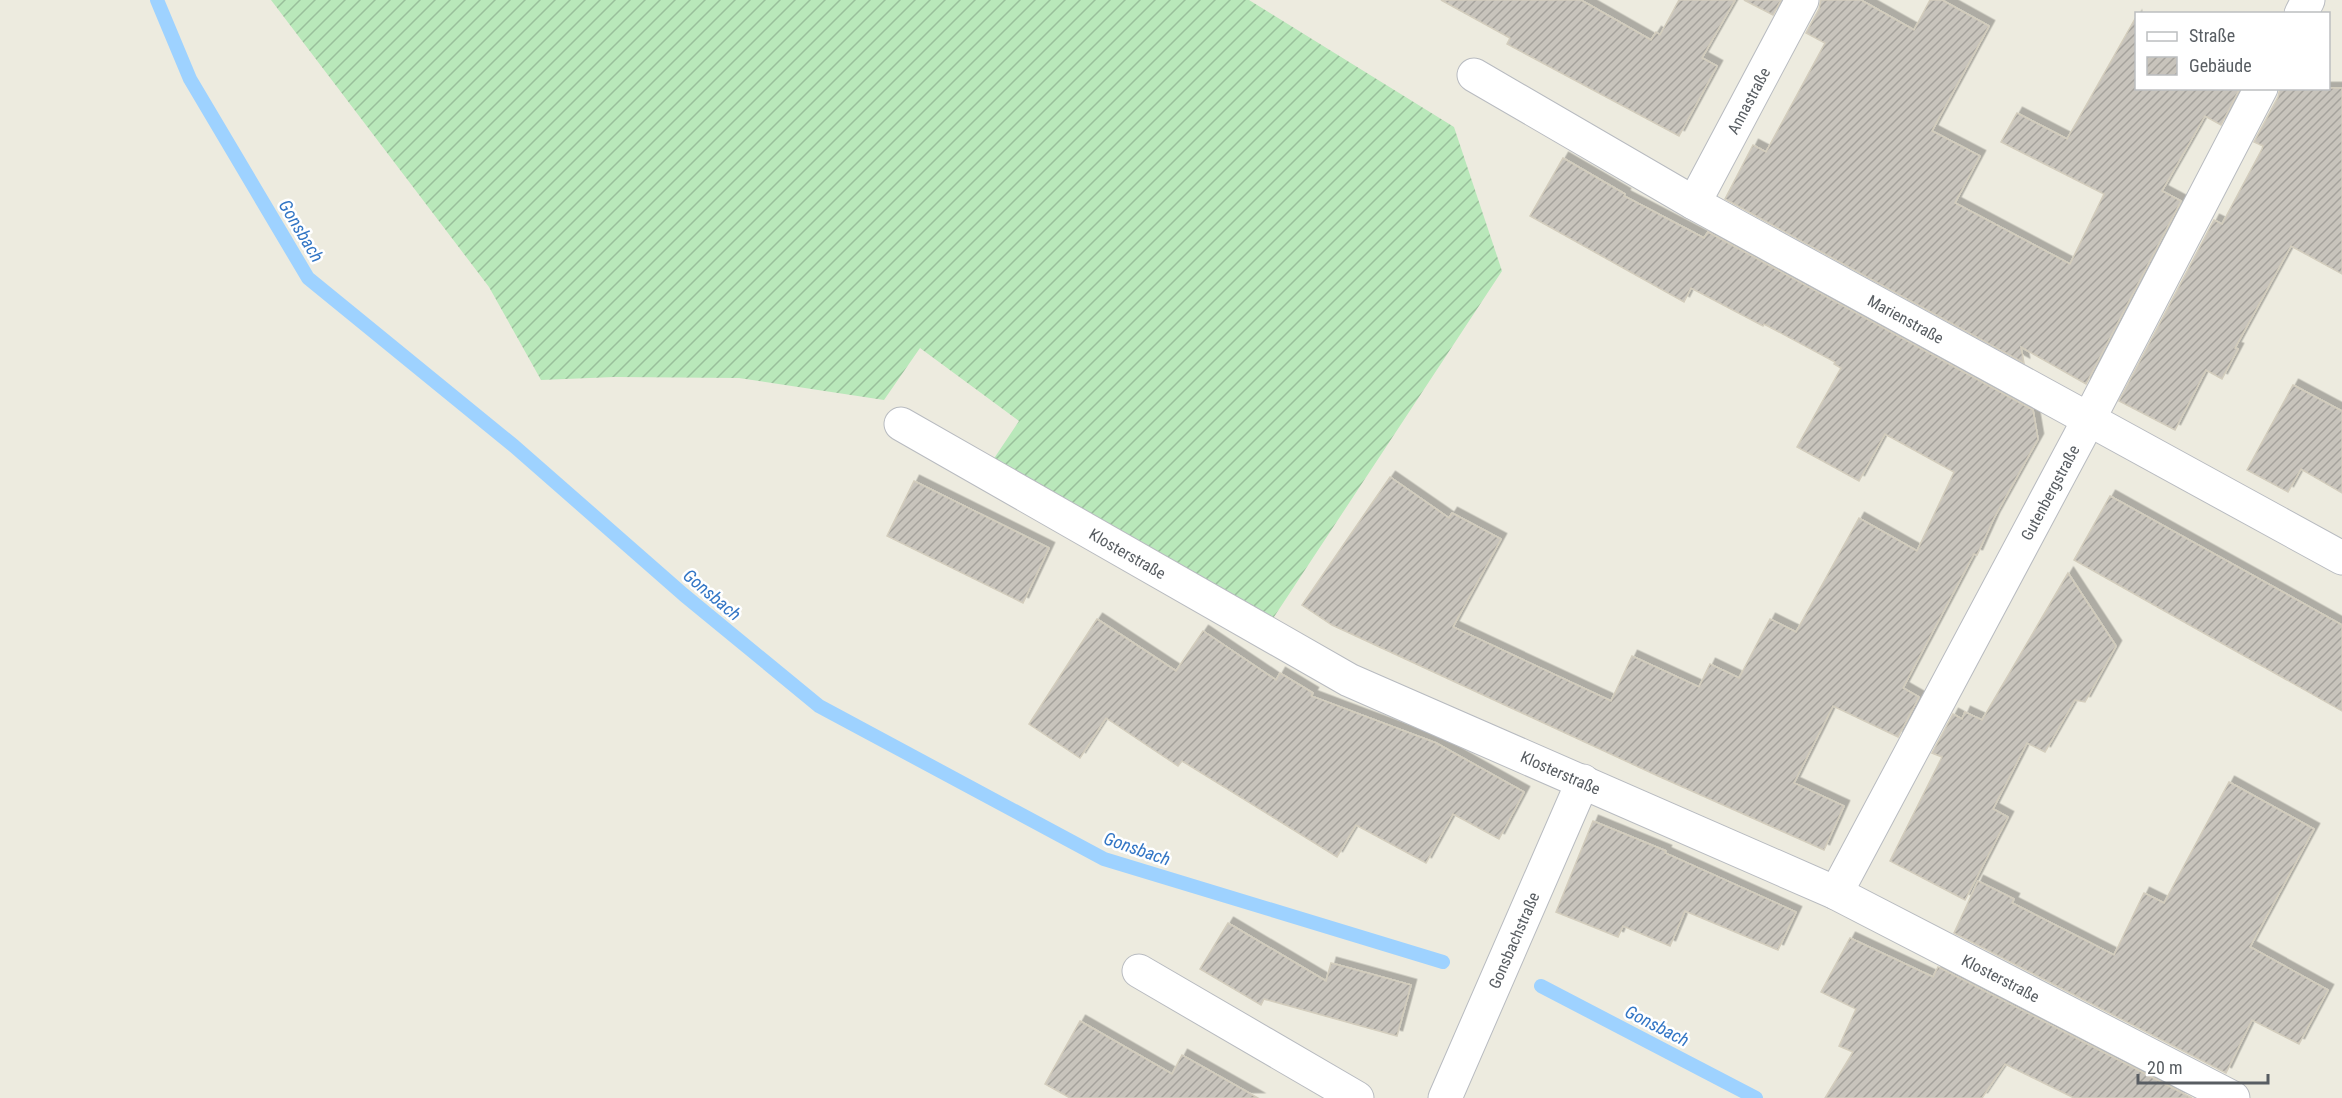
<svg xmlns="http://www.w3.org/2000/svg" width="2342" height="1098" viewBox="0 0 2342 1098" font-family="'Roboto Condensed',sans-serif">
  <defs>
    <pattern id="garden-furrows" width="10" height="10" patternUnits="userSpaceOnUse" patternTransform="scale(1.5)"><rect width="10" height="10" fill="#b9e8ba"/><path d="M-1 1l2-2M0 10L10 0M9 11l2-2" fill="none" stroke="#99bf9b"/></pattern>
    <pattern id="building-hatch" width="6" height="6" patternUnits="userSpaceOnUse" patternTransform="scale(1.5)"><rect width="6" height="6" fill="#c8c4bc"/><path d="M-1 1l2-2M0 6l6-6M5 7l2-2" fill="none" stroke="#a5a29c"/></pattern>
    <filter id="shadow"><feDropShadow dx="5.5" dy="-5.5" stdDeviation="0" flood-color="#0004"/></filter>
  </defs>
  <rect width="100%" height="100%" fill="#edebdf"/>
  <!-- garden -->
  <polygon fill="url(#garden-furrows)" points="271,0 1249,0 1454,127 1502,271 1270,623 993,460 1019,421 920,348 884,400 739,378 614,377 541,380 489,287"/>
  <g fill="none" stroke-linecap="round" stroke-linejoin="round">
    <!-- stream -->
    <g stroke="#9ed2ff" stroke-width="14">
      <polyline points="157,0 190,79 308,278 514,446 684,595 819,706 1104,859 1443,962"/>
      <polyline points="1541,986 1756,1098"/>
    </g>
  </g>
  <!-- building -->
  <g fill="url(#building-hatch)" stroke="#d3cdbd" stroke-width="1.5" filter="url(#shadow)">
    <polygon points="1441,0 1581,0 1651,40 1656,32 1660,35 1679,0 1735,0 1702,58 1717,66 1679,136 1507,44 1510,38"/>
    <polygon points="1744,0 1781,0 1773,15"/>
    <polygon points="1821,0 1861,0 1914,30 1930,0 1942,0 1989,26 1932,131 1980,156 1955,203 2070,264 2104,194 2001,142 2017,113 2067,139 2136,17 2136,88 2240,88 2221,125 2205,116 2162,191 2181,201 2086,384 2021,347 2024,363 1725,199 1753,145 1766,152 1825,43 1806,33 1819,9"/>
    <polygon points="2280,88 2342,88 2342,274 2291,246 2235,348 2238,349 2222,379 2206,370 2175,430 2119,401 2214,220 2222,224 2262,149 2263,146 2254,142 2278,97"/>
    <polygon points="1563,158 1625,194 1624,196 1704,238 1708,232 2033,410 2038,439 1994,518 1977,555 1974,554 1903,688 1919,697 1898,737 1833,706 1794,783 1844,806 1824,850 1658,776 1332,625 1302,605 1390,477 1449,518 1452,513 1501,539 1453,627 1611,701 1632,656 1699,687 1710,664 1739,678 1770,619 1796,632 1859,518 1917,551 1954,472 1885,434 1859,481 1797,447 1841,368 1834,364 1835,362 1764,324 1763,326 1691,288 1684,302 1530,216"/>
    <polygon points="2293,385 2342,411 2342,493 2301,469 2288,492 2247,470"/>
    <polygon points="914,481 1049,548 1023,603 887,536"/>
    <polygon points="2110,496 2342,625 2342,711 2074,560"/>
    <polygon points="2068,573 2116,646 2085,702 2075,700 2045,752 2027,743 1993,809 2008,817 1965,900 1890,861 1942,757 1932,753 1953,714 1962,719 1965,712 1982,720"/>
    <polygon points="1097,619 1176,671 1203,631 1276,680 1280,673 1313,693 1311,696 1436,743 1524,792 1499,839 1453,814 1426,863 1356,825 1337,857 1182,761 1178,766 1106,718 1080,758 1029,724"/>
    <polygon points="2229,782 2314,829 2250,947 2328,990 2299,1044 2252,1020 2226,1073 1954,933 1978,881 2014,899 2012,903 2114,955 2144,893 2164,903"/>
    <polygon points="1593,821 1666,851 1665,853 1796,912 1778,950 1685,911 1670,946 1623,926 1618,937 1556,912"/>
    <polygon points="1228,923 1326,981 1331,963 1411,985 1397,1036 1264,999 1261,1005 1200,969"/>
    <polygon points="1850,938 1933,977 1938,967 2192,1098 2074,1098 2005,1064 1982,1098 1825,1098 1853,1052 1839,1046 1856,1009 1821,992"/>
    <polygon points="1080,1021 1172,1074 1182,1055 1258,1098 1070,1098 1045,1084"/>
  </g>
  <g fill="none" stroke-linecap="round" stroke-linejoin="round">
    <!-- minor casing -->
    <g stroke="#b8bbc0" stroke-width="35">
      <g id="minor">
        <polyline points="2301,14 2308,0"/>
        <path id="s1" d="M1474,75L1694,203L2342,558"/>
        <path id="s2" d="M1694,203L1802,0"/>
        <path id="s3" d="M901,424L1349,680L1836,893L2233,1098"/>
        <path id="s4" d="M1836,893L2079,438L2261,88"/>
        <polyline points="1139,971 1357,1098"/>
        <path id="s5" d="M1445,1098L1583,781"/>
      </g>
    </g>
    <!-- minor -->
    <use href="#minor" stroke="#fff" stroke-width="33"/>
  </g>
  <g text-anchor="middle" stroke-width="5" stroke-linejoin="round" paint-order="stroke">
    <!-- street labels -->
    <g font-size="16" fill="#585d62" stroke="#fff">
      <text dy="6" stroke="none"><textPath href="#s2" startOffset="116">Annastraße</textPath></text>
      <text dy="6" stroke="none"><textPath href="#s1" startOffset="496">Marienstraße</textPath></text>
      <text dy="6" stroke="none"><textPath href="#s4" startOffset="454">Gutenbergstraße</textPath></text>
      <text dy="6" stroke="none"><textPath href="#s3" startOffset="261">Klosterstraße</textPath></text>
      <text dy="6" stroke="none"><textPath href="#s3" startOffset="747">Klosterstraße</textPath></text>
      <text dy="6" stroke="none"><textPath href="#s5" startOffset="172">Gonsbachstraße</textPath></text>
      <text dy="6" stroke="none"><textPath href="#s3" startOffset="1233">Klosterstraße</textPath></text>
    </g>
    <!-- water labels -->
    <g font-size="18" font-style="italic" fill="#3376c5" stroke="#fff">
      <text transform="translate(301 231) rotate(59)" y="6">Gonsbach</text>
      <text transform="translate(712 595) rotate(40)" y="6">Gonsbach</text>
      <text transform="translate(1137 849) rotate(19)" y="6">Gonsbach</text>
      <text transform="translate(1657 1026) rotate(27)" y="6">Gonsbach</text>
    </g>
  </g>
  <!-- legend -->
  <rect x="2135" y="12" width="195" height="78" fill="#ffffff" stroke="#bcbec0" stroke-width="1.5"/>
  <rect x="2147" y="32" width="30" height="9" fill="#ffffff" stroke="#bcbec0" stroke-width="1.5"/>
  <text x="2189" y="42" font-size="18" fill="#585d62">Straße</text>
  <rect x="2147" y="57" width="30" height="18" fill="url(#building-hatch)" stroke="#bcbec0" stroke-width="1.5"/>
  <text x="2189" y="72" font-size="18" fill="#585d62">Gebäude</text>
  <!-- scale -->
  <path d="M2138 1074v9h130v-9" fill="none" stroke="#585d62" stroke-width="3"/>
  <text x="2147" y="1074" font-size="18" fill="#585d62" stroke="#ffffff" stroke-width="4.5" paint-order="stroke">20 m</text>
</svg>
